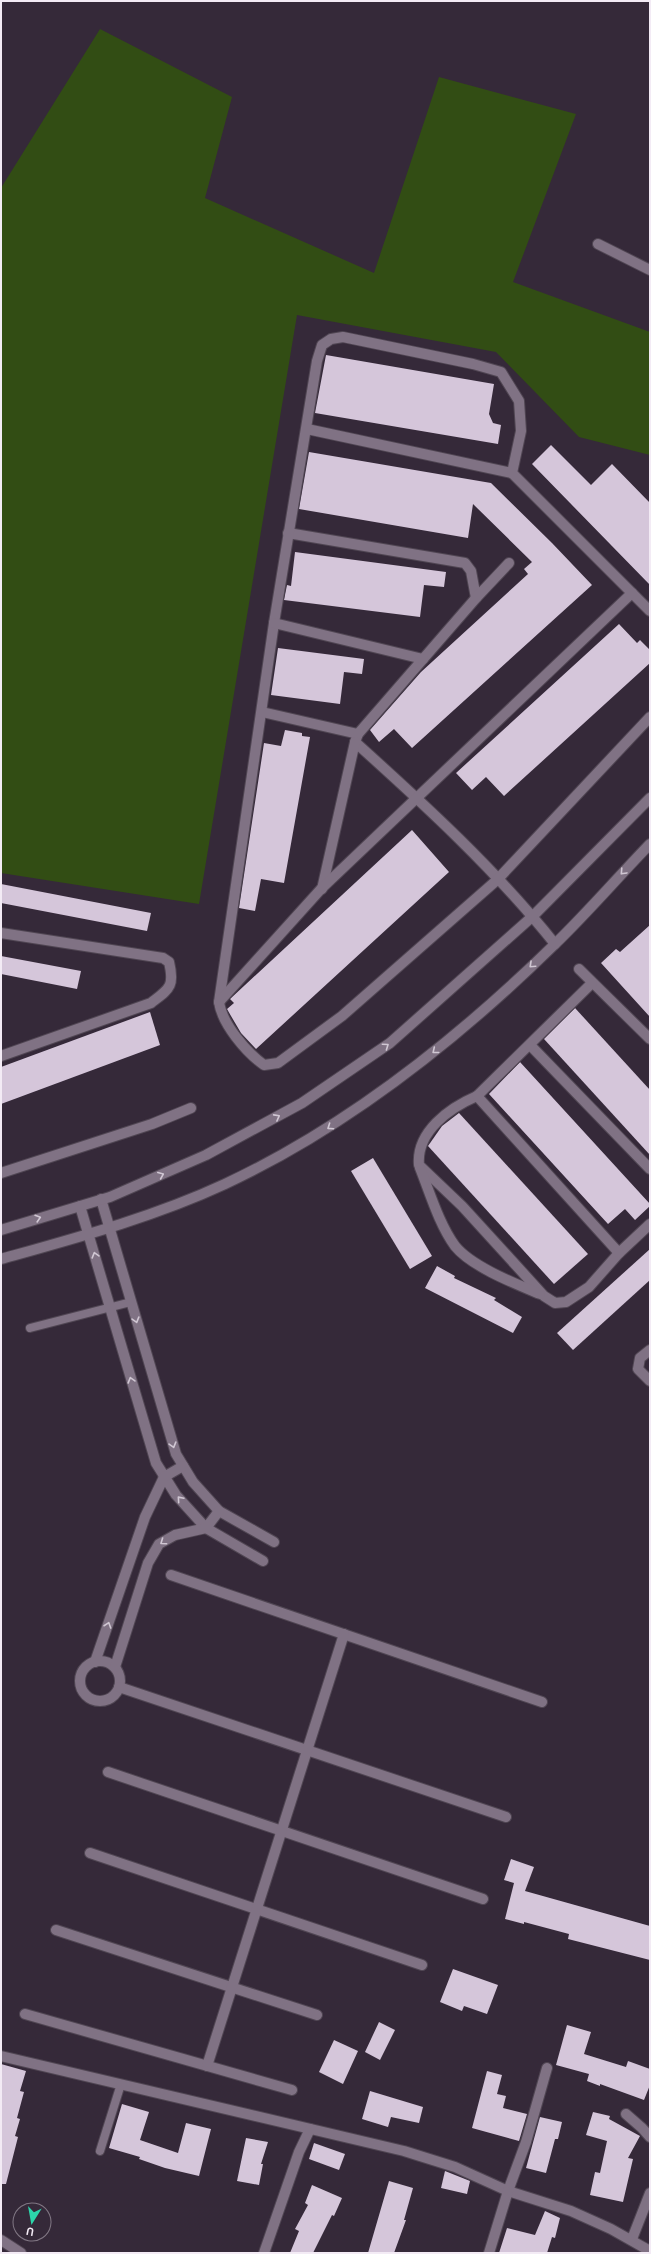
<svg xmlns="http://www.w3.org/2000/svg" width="651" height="2254" viewBox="0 0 651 2254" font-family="'DM Sans',sans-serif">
  <rect width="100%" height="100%" fill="#352939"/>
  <!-- green -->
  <polygon fill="#324d14" points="100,29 232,97 205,198 374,273 439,77 576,114 513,282 650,332 650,455 579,437 496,352 297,315 199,904 1,873 1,188"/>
  <!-- building -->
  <g fill="#d5c6da">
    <polygon points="326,355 494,384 489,414 493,423 501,425 498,444 315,413"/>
    <polygon points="551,445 591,485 612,464 650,503 650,585 532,464"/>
    <polygon points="309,452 491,483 552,543 592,585 412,748 394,729 379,742 370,730 421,672 528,574 524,569 532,562 473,504 468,538 299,509"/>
    <polygon points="295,552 446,572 444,587 424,585 420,617 284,600 287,585 291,586"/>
    <polygon points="619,624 637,643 640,640 650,650 650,663 504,796 486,777 472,790 456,773"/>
    <polygon points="278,648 364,659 362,674 344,672 340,704 271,695"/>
    <polygon points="285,730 302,733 302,736 310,737 284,883 261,879 255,911 239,908 264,743 281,746"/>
    <polygon points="412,830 449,872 256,1049 241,1033 231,1016 227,1009 234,1003 230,999"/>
    <polygon points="1,884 151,913 147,931 1,903"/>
    <polygon points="650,925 650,1017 601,963 616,949 620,952"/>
    <polygon points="1,956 81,971 77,989 1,974"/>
    <polygon points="575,1008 650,1090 650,1155 544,1039"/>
    <polygon points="150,1012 160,1045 1,1104 1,1067"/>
    <polygon points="520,1062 650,1204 650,1206 635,1220 625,1209 608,1224 489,1094"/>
    <polygon points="459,1113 588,1254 554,1284 428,1146 442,1126"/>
    <polygon points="373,1158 432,1256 410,1269 351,1171"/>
    <polygon points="650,1249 650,1280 573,1350 557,1333"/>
    <polygon points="437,1266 455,1276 454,1278 496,1298 494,1300 522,1317 513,1333 425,1288"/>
    <polygon points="511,1859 534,1867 525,1891 650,1926 650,1960 568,1939 569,1934 524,1922 524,1924 505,1919 514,1883 504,1880"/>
    <polygon points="453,1969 498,1985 487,2014 464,2006 462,2011 440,2002"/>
    <polygon points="379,2022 395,2030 380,2060 365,2052"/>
    <polygon points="567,2025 591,2032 584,2054 626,2067 628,2061 650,2069 650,2085 644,2100 600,2084 600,2086 587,2081 589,2074 556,2065"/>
    <polygon points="334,2040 358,2051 343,2084 319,2072"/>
    <polygon points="1,2064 26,2071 20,2091 24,2092 17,2118 20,2119 15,2136 18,2137 6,2184 1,2184"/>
    <polygon points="487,2071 502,2075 497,2094 506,2096 503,2108 527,2114 519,2141 472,2128"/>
    <polygon points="370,2091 423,2107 419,2123 391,2117 388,2127 362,2119"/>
    <polygon points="122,2104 149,2112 140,2140 178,2153 186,2123 211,2129 199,2176 165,2168 139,2159 140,2157 109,2148"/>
    <polygon points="593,2112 610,2116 609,2119 640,2136 628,2158 633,2159 623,2202 590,2195 595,2172 600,2173 607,2141 586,2135"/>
    <polygon points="540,2117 562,2122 558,2139 555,2139 546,2173 526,2168"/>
    <polygon points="246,2138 268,2142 261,2164 263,2164 259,2185 237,2181"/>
    <polygon points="314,2143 345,2154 339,2170 309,2159"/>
    <polygon points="445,2171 470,2181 467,2194 441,2188"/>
    <polygon points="389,2181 413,2188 404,2220 406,2220 394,2253 368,2253"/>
    <polygon points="312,2185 342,2198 334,2216 332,2215 313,2253 290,2253 299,2231 295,2229 308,2205 305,2203"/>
    <polygon points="545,2211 560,2218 555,2238 552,2237 547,2253 499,2253 507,2228 535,2235"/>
  </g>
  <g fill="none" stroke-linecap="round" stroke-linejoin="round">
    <!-- service casing -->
    <g stroke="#504653" stroke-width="10">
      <g id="service">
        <polyline points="30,1328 131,1302"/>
        <polyline points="100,2151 121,2084"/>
      </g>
    </g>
    <!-- minor casing -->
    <g stroke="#504653" stroke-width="12">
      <g id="minor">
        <polyline points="598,244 650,270"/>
        <polyline points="307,429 512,473"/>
        <polyline points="288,533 465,563 471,571 476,598"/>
        <path d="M509,563L476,598L358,734L355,742C425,805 496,870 555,944"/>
        <path d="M650,611L512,473L521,431L519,401L501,372L473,364L343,337L331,339L322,345L317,361L274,623L219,1002C222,1024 246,1052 264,1065L278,1063L342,1016L497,880L650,717"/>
        <polyline points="274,623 423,659"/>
        <polyline points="262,712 358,734"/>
        <polyline points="322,889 355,742"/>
        <path d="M1,933L163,958L169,962C175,987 169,989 151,1003L1,1056"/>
        <polyline points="579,969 650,1039"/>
        <path d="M592,983L477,1096C449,1108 416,1132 419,1165L462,1206L544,1296L555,1303L566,1302L589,1287L619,1253L650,1224"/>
        <polyline points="219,1002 321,889 632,593"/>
        <polyline points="530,1045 650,1169"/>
        <polyline points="477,1096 619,1253"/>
        <path d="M420,1168C430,1193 439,1224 455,1246C472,1267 516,1284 540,1294"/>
        <polyline points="1,1173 152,1124 191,1108"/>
        <polyline points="101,1199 176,1454 193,1482 219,1511 274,1542"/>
        <polyline points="80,1206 156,1463 176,1495 206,1528 263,1561"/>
        <polyline points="1,1230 110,1197 206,1155 302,1103 390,1043 533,916 650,798"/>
        <path d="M1,1259C76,1238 154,1217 225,1184C349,1126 458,1039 555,944C588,912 618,877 650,844"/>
        <polyline points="650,1350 640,1358 638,1369 650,1381"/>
        <polyline points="171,1575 542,1702"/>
        <circle cx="100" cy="1681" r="20"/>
        <polyline points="95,1662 145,1517 164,1477 183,1466"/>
        <polyline points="115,1667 148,1563 159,1544 175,1535 206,1528 219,1511"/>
        <polyline points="119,1687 506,1817"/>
        <polyline points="108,1772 483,1899"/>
        <polyline points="90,1853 422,1965"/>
        <polyline points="56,1930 317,2015"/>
        <polyline points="25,2014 292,2090"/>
        <polyline points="1,2056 404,2151 455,2167 508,2191 571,2211 611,2229 650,2251"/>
        <polyline points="207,2066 344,1634"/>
        <polyline points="626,2114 642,2128 650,2137"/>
        <polyline points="632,2239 650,2193"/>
        <polyline points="1,2240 21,2253"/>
        <polyline points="264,2253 299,2152 310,2129"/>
        <polyline points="489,2253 508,2191 526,2142 547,2068"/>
      </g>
    </g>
    <!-- service -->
    <use href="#service" stroke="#807284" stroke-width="8"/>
    <!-- minor -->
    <use href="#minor" stroke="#807284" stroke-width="10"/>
  </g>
  <!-- one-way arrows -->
  <defs><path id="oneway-chevron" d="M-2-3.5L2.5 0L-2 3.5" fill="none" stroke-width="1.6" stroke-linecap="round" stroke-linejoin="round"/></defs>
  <g stroke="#d0c7d3">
    <use href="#oneway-chevron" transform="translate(623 872) rotate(133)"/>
    <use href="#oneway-chevron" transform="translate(532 965) rotate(137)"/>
    <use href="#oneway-chevron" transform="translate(386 1046) rotate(-35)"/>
    <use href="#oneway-chevron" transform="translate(435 1051) rotate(141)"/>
    <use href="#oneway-chevron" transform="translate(277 1117) rotate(-28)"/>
    <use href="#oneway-chevron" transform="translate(330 1127) rotate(146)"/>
    <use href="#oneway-chevron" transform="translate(161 1175) rotate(-23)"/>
    <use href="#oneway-chevron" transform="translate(38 1218) rotate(-17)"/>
    <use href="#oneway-chevron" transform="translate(95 1255) rotate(-106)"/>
    <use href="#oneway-chevron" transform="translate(136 1320) rotate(74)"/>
    <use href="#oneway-chevron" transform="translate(131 1380) rotate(-106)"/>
    <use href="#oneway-chevron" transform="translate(173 1445) rotate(74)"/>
    <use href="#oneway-chevron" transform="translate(180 1499) rotate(-131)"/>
    <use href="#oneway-chevron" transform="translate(163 1542) rotate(145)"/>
    <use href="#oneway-chevron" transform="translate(108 1625) rotate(-71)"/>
  </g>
  <!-- border -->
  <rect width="651" height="2254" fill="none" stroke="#f3ebf5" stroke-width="4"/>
  <!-- north arrow -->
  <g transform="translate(32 2222) rotate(191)"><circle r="19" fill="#352939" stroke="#817784"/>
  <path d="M0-3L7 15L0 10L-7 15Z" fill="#2cd5ab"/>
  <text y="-6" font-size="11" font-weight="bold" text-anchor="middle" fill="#f3ebf5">U</text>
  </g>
</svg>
